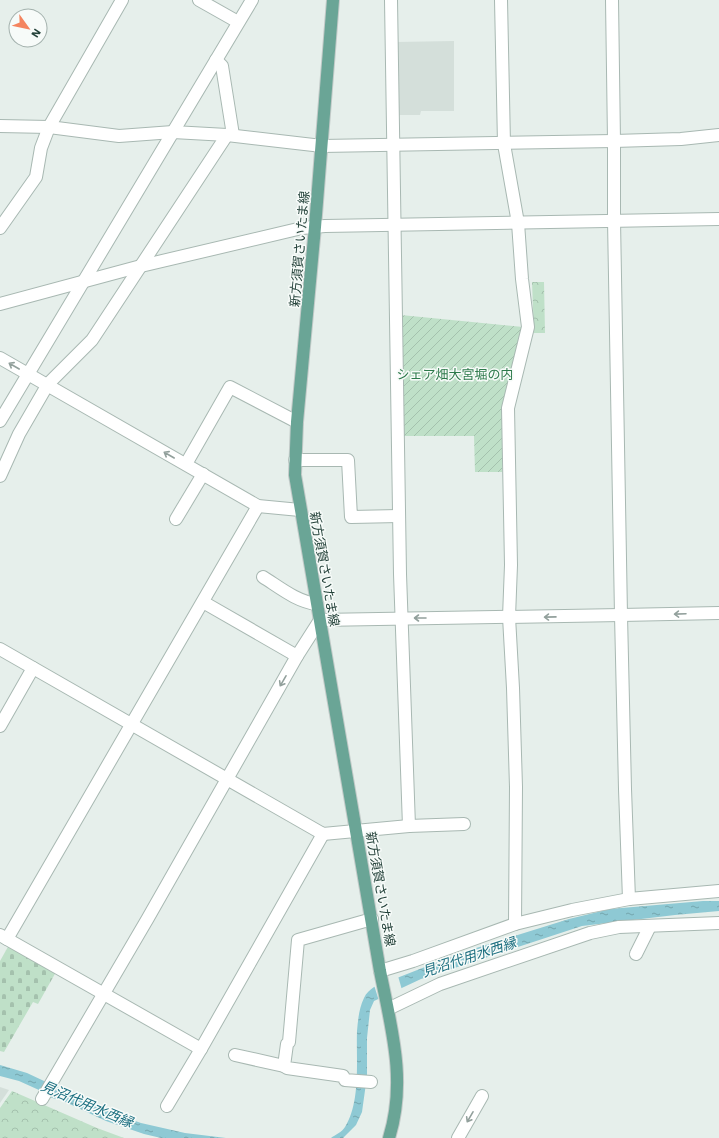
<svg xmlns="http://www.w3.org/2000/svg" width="719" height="1138" viewBox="0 0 719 1138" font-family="'Work Sans','Noto Sans JP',sans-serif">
  <defs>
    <pattern id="forest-crowns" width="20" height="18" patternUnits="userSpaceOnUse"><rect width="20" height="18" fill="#bfe0c8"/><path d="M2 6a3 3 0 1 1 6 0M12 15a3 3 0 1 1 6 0" fill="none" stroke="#a4c1ad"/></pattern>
    <pattern id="cemetery-stones" width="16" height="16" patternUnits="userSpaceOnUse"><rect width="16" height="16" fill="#bfe0c8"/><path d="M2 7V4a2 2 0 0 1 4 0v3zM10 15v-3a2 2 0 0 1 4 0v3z" fill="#a4c1ad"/></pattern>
    <pattern id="garden-furrows" width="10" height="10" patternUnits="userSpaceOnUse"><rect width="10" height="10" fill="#bfe0c8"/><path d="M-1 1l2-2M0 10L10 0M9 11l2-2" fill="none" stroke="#a4c1ad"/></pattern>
    <pattern id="water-ripples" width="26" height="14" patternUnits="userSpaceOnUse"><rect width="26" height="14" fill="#8ec9d4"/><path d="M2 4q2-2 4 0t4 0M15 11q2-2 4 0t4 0" fill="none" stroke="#74a5ad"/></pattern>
  </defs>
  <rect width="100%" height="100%" fill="#e6efeb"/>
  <!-- built -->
  <g fill="#d4dfda">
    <polygon points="454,41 454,111 421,111 420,115 397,115 396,42"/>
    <polygon points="0,1087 9,1090 0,1103"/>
  </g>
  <!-- forest -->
  <g fill="url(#forest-crowns)">
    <polygon points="532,282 544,282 545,333 534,333"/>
    <polygon points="12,1091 97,1128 124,1138 0,1138 0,1108"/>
  </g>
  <!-- cemetery -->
  <polygon fill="url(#cemetery-stones)" points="9,945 56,972 38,1004 33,1002 4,1052 0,1051 0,961"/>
  <!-- garden -->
  <polygon fill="url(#garden-furrows)" points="401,315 523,327 502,405 502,472 475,472 474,436 402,436"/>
  <!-- water -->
  <g fill="url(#water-ripples)">
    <path d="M703,901H719V911L675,915L582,926L421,979L374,1001L370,1010L367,1038V1076L362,1112L356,1125L343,1138H331C335,1135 342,1132 345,1127C361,1102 356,1059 357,1031C358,1020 359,1008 364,998C366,993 370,990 374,987L430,965L473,949L569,919L610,909Z"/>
    <polygon points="0,1065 27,1073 110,1112 141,1123 185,1133 226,1138 161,1138 144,1134 106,1121 59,1099 56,1099 49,1097 39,1090 19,1081 0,1076"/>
  </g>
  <!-- pier -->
  <polygon fill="#e6efeb" points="398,976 402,990 379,1001 374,985"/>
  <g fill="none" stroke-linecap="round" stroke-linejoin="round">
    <!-- minor casing -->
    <g stroke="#a8b8b2" stroke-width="14">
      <g id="minor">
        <polyline points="199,0 238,22"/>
        <polyline points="391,0 400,574 409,826"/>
        <polyline points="501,0 504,144 518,223 522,279 528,327 508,408 511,565 509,617 513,688 516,787 515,924"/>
        <polyline points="612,0 614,141 614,220 621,615 625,789 629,899"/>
        <polyline points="216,60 222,66 233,135"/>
        <polyline points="0,126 49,127 119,136 173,132 227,135 322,146 614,141 681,139 719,135"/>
        <polyline points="0,228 36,177 41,148 49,127 122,0"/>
        <polyline points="0,304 141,266 302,228 325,226 719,219"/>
        <polyline points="0,358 258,506 300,510"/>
        <polyline points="0,421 252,0"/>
        <polyline points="295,460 348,460 351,517 399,516"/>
        <polyline points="186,464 230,387 297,422"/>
        <polyline points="0,476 19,434 48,384 92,340 227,135"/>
        <polyline points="176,519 203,474"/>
        <path d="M263,577C279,587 297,602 317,604"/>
        <polyline points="203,602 297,656"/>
        <polyline points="0,649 323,834 409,826 464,824"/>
        <polyline points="0,726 33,668"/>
        <polyline points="0,935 201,1049"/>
        <polyline points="7,939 258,506"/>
        <polyline points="636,954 650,926"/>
        <polyline points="380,971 413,961 515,924 572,910 629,899 719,891"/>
        <polyline points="388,1009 440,984 590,933 619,927 719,923"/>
        <polyline points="235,1055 284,1066"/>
        <polyline points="371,1082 345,1080 343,1076 287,1068 284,1066 287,1044 289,1042 298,940 372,919"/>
        <polyline points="42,1099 148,918 297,656 320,620 621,615 719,613"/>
        <polyline points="167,1106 201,1049 323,834"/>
        <polyline points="458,1138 482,1096"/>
      </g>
    </g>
    <!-- major casing -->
    <g stroke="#c2cac8" stroke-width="14">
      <path id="major" d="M333,0L315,227L297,422L295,475L380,971C391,1027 407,1081 389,1138"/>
    </g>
    <!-- minor -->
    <use href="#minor" stroke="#fff" stroke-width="12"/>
    <!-- major -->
    <use href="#major" stroke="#6aa596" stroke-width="12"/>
  </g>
  <!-- one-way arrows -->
  <defs><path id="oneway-shaft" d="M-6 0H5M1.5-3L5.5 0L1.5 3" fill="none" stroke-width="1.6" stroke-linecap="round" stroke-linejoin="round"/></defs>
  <g stroke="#92a09c">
    <use href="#oneway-shaft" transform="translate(14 366) rotate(-150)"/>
    <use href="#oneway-shaft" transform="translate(169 455) rotate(-150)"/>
    <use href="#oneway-shaft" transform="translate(680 614) rotate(178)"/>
    <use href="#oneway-shaft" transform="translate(550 617) rotate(179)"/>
    <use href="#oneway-shaft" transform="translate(420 618) rotate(180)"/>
    <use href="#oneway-shaft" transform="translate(283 681) rotate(120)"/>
    <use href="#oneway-shaft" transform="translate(470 1117) rotate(120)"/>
  </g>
  <g text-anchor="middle" stroke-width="3" stroke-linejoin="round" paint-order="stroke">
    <!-- street labels -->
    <g font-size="13" fill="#24423a" stroke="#f7fbf9">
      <text transform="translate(299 249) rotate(-85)" y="5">新方須賀さいたま線</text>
      <text transform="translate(325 569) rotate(80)" y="5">新方須賀さいたま線</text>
      <text transform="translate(381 889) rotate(80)" y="5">新方須賀さいたま線</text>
    </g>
    <!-- park labels -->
    <g font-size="13" fill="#2d7a4b" stroke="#f7fbf9">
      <text x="455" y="379">シェア畑大宮堀の内</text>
    </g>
    <!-- water labels -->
    <g font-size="14" font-style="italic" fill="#1c6f80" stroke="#f7fbf9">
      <text transform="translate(469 957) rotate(-18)" y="5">見沼代用水西縁</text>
      <text transform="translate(87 1104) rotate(23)" y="5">見沼代用水西縁</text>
    </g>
  </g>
  <!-- north arrow -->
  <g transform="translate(28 28) rotate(123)"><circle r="19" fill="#f7fbf9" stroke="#a3b1ad"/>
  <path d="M0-3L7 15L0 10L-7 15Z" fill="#f4845f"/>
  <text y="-6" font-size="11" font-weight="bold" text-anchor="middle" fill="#24423a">N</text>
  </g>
</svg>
